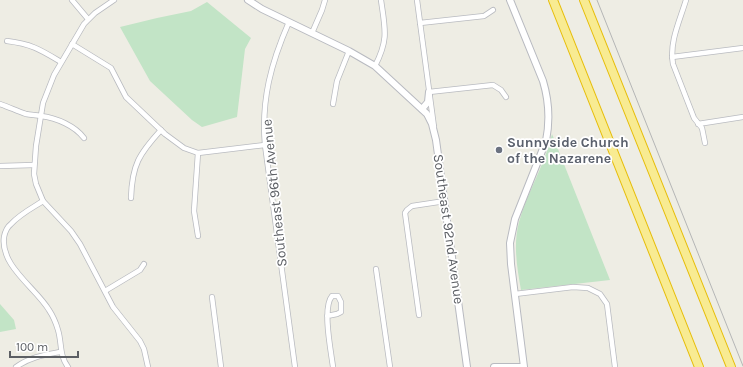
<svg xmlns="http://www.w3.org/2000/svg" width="743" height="367" viewBox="0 0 743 367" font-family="Karla,sans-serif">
  <rect width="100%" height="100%" fill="#eeede4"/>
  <!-- green -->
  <g fill="#c2e4c6">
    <polygon points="207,2 251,38 245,49 237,117 202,127 192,120 150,81 120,27 157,18 191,11"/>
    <path d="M552,134L610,280L521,290C517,267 513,245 519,222C527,192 545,165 552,134Z"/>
    <polygon points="0,304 14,320 16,329 0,332"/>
  </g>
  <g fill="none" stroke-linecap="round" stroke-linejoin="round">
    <!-- street casing -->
    <g stroke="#b9bbc0" stroke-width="6">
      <g id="street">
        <polyline points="72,0 88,19"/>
        <polyline points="114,0 95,13 84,24 54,75 43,103 36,146 34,174 36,184 43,201 71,231 80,244 113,307 140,341 144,349 148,367"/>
        <polyline points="417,0 434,127"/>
        <path d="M686,0C680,20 669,42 673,64L694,118L702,128L705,143"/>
        <path d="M289,22C271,63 261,100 265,145L295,367"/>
        <polyline points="420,23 484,16 493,10"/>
        <polyline points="312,33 322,10 325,0"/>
        <path d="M7,41C32,44 41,50 61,62"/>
        <polyline points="72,44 111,68 126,97 165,134 184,148 198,153 265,145"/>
        <polyline points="672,57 743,48"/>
        <path d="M375,66C389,39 385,29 381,0"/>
        <polyline points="429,92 493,85 501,90 506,97"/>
        <path d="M0,104C9,107 17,111 26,114C31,115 36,115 41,116C57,118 75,126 84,138"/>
        <polyline points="333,104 337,81 349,51"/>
        <polyline points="698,124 743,117"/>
        <polyline points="0,166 34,165"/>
        <path d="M131,198C132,165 139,154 161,130"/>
        <path d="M43,201C32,208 20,214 11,224C7,227 5,232 4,237C0,266 36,288 49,310C53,316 56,323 58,330C62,343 59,355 68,367"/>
        <polyline points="198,236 194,211 198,153"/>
        <polyline points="376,269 390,367"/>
        <polyline points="105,291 140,270 144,264"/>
        <polyline points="515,294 573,287 588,288 600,294 607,304 615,367"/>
        <polyline points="212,297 221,367"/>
        <polyline points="419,315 405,213 407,210 412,206 445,201"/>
        <path d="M327,316L337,314L341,312V302L338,296H332C322,308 331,351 333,367"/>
        <path d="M16,367C30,357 44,355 60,352"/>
      </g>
    </g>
    <!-- secondary casing -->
    <g stroke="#b8bac0" stroke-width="8">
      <g id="secondary">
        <polyline points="248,0 262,9 349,51 375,66 427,114 432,124 436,140 467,367"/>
        <path d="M510,0L543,81C549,101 550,121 546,141L515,219L510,243L511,264L524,367"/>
        <polyline points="422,109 428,102 429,92"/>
        <polyline points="494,367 521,367"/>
      </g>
    </g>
    <!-- highway casing -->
    <g stroke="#e7be0b" stroke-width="10">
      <g id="highway">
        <polyline points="553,0 699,367"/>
        <polyline points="584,0 731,367"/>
      </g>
    </g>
    <!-- street -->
    <use href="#street" stroke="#fff" stroke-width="4.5"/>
    <!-- secondary -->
    <use href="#secondary" stroke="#fff" stroke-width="6"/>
    <!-- highway -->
    <use href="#highway" stroke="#f8eb92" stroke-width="8"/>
    <!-- tram -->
    <polyline stroke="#b5b6b6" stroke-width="1" points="597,0 743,366"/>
  </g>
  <!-- markers -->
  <circle fill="#6b7280" stroke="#fff" stroke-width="1.5" cx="499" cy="150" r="4"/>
  <g text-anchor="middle" stroke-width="3.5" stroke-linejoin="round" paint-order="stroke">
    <!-- worship labels -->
    <g font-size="14" font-weight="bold" fill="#5b616d" stroke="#fff" text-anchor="start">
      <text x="507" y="147">Sunnyside Church<tspan x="507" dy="16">of the Nazarene</tspan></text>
    </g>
    <!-- street labels -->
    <g font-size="14" fill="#5c5f64" stroke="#fff">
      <text transform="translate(274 193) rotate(-96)" y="5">Southeast 96th Avenue</text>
      <text transform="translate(449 229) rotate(82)" y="5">Southeast 92nd Avenue</text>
    </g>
  </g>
  <!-- scale -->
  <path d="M10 351v6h68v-6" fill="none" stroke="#5c5f64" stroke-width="2"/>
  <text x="16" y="351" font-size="12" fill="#5c5f64" stroke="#ffffff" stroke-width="3" paint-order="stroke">100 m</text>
</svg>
